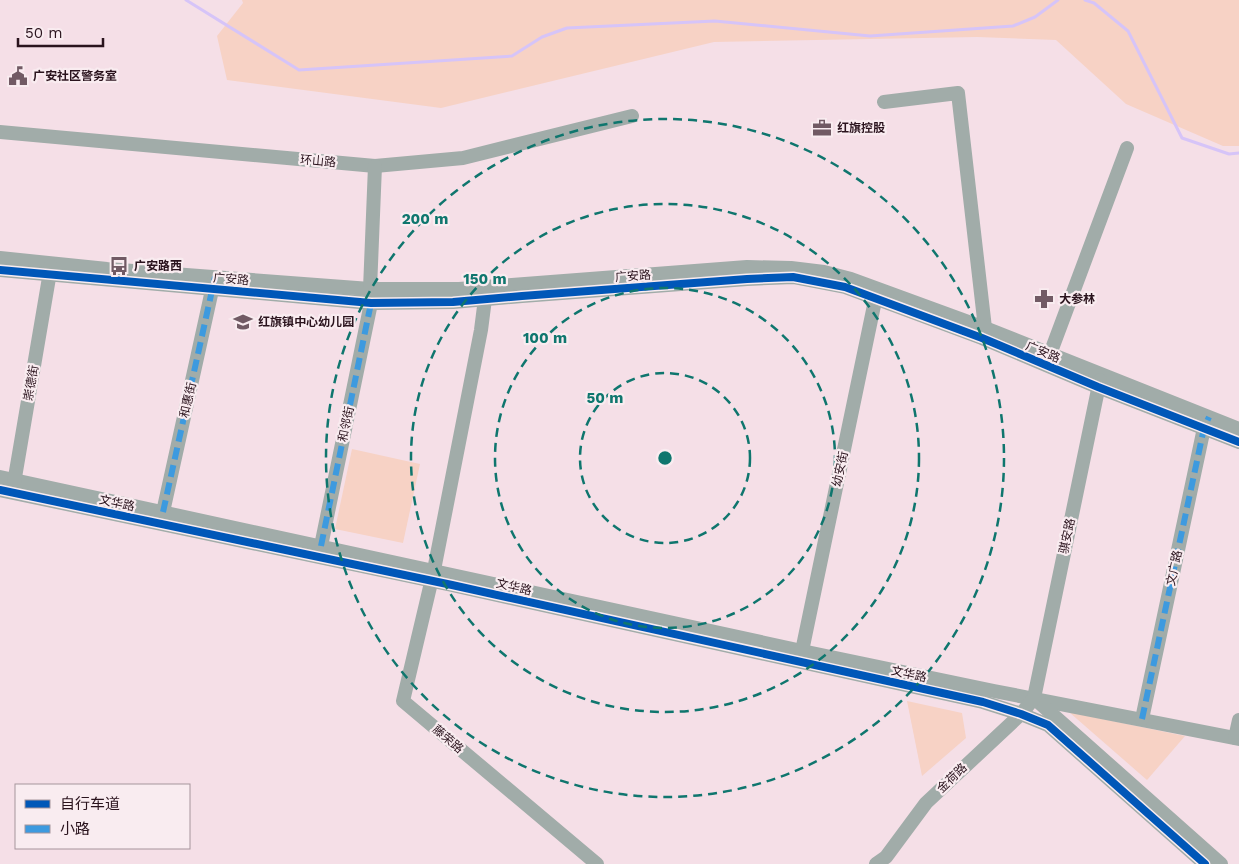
<svg xmlns="http://www.w3.org/2000/svg" width="1239" height="864" viewBox="0 0 1239 864" font-family="'Work Sans','Noto Sans SC',sans-serif">
  <rect width="100%" height="100%" fill="#f5dfe7"/>
  <!-- green -->
  <g fill="#f7d2c5">
    <polygon points="242,0 1239,0 1239,146 1223,146 1126,104 1056,40 977,37 714,42 441,108 227,80 217,36 243,3"/>
    <polygon points="352,449 420,464 403,543 335,529"/>
    <polygon points="907,701 962,713 966,738 922,776"/>
    <polygon points="1069,712 1185,736 1147,780"/>
  </g>
  <g fill="none" stroke-linecap="round" stroke-linejoin="round">
    <!-- stream -->
    <g stroke="#d6c4f8" stroke-width="3">
      <polyline points="186,0 299,70 512,56 542,37 567,28 715,21 870,36 1013,26 1035,17 1058,0"/>
      <polyline points="1085,0 1094,3 1128,31 1182,138 1229,154 1239,153"/>
    </g>
    <!-- minor -->
    <g stroke="#a1aca9" stroke-width="14">
      <polyline points="884,102 958,93 985,328 983,334"/>
      <polyline points="0,132 375,166 463,158 632,116"/>
      <polyline points="0,258 107,269 370,289 459,289 747,267 791,268 824,272 851,279 985,328 1239,429"/>
      <polyline points="0,270 371,303 453,302 522,296 747,279 793,277 845,287 982,338 1098,387 1239,442"/>
      <polyline points="486,291 481,330 434,570 403,701 597,864"/>
      <polyline points="1050,354 1127,148"/>
      <polyline points="0,477 802,651 994,691 1239,739"/>
      <polyline points="13,489 51,266"/>
      <polyline points="0,490 452,585 983,702 1021,714 1048,725 1205,864"/>
      <polyline points="163,512 214,281"/>
      <polyline points="321,546 371,303 370,289 375,166"/>
      <polyline points="794,655 802,651 877,291"/>
      <polyline points="1034,698 1221,864"/>
      <polyline points="1142,719 1204,428 1208,420"/>
      <polyline points="1235,738 1239,720"/>
      <polyline points="876,864 886,857 926,803 1021,714 1034,698 1100,380"/>
    </g>
    <!-- quiet -->
    <g stroke="#3d9adf" stroke-width="6" stroke-dasharray="12 6" stroke-linecap="butt">
      <polyline points="163,512 215,277"/>
      <polyline points="321,546 371,303"/>
      <polyline points="1142,719 1204,428 1209,417"/>
    </g>
    <!-- cycleway casing -->
    <g stroke="#f9ecf0" stroke-width="11">
      <g id="cycleway">
        <polyline points="0,270 371,303 453,302 522,296 747,279 793,277 845,287 982,338 1098,387 1239,442"/>
        <polyline points="0,490 452,585 983,702 1021,714 1048,725 1205,864"/>
      </g>
    </g>
    <!-- cycleway -->
    <use href="#cycleway" stroke="#0057b8" stroke-width="8"/>
  </g>
  <!-- distance rings -->
  <g fill="none" stroke="#0f766e" stroke-width="2.5" stroke-dasharray="9 6">
    <circle cx="665" cy="458" r="85"/>
    <circle cx="665" cy="458" r="170"/>
    <circle cx="665" cy="458" r="254"/>
    <circle cx="665" cy="458" r="339"/>
  </g>
  <!-- icons -->
  <defs>
    <g id="civic-bare" transform="scale(1.5)"><path d="M-.6-6.5H3V-4.5H.6V-3L4-1V1h2V6H-6V1h2V-1L-.6-3ZM-1.2 2.5V6h2.4V2.5Z" fill="#715a64" stroke="#f9ecf0" stroke-width="2.5" paint-order="stroke"/></g>
    <g id="office-bare" transform="scale(1.5)"><path d="M-6-3h4V-5.5h4V-3h4V5H-6ZM-1-4.5V-3h2v-1.5ZM-6 0V1H6V0Z" fill="#715a64" stroke="#f9ecf0" stroke-width="2.5" paint-order="stroke"/></g>
    <g id="bus-bare" transform="scale(1.5)"><path d="M-5-6H5V4H4V6H2V4H-2V6H-4V4H-5ZM-3.5-4V0h7V-4ZM-3.5 1.2v1.5H-2V1.2ZM2 1.2v1.5H3.5V1.2Z" fill="#715a64" stroke="#f9ecf0" stroke-width="2.5" paint-order="stroke"/></g>
    <g id="pharmacy-bare" transform="scale(1.5)"><path d="M-2-6h4v4h4v4h-4v4h-4v-4h-4v-4h4Z" fill="#715a64" stroke="#f9ecf0" stroke-width="2.5" paint-order="stroke"/></g>
    <g id="school-bare" transform="scale(1.5)"><path d="M0-5L7-2L0 1L-7-2ZM-4 1L0 2.5L4 1V4Q0 6-4 4Z" fill="#715a64" stroke="#f9ecf0" stroke-width="2.5" paint-order="stroke"/></g>
  </defs>
  <g fill-rule="evenodd">
    <use href="#civic-bare" x="18" y="76"/>
    <use href="#office-bare" x="822" y="128"/>
    <use href="#bus-bare" x="119" y="266"/>
    <use href="#pharmacy-bare" x="1044" y="299"/>
    <use href="#school-bare" x="243" y="322"/>
  </g>
  <g text-anchor="middle" stroke-width="4.5" stroke-linejoin="round" paint-order="stroke">
    <!-- poi labels -->
    <g font-size="12" font-weight="bold" fill="#2a131d" stroke="#f9ecf0" text-anchor="start">
      <text x="33" y="80">广安社区警务室</text>
      <text x="837" y="132">红旗控股</text>
      <text x="134" y="270">广安路西</text>
      <text x="1059" y="303">大参林</text>
      <text x="258" y="326">红旗镇中心幼儿园</text>
    </g>
    <!-- street labels -->
    <g font-size="12" fill="#2a131d" stroke="#f9ecf0">
      <text transform="translate(318 161) rotate(5)" y="4">环山路</text>
      <text transform="translate(633 276) rotate(-4)" y="4">广安路</text>
      <text transform="translate(231 279) rotate(5)" y="4">广安路</text>
      <text transform="translate(1043 352) rotate(23)" y="4">广安路</text>
      <text transform="translate(31 383) rotate(-80)" y="4">崇德街</text>
      <text transform="translate(188 400) rotate(-77)" y="4">和惠街</text>
      <text transform="translate(346 424) rotate(-78)" y="4">和邻街</text>
      <text transform="translate(840 469) rotate(-78)" y="4">幼安街</text>
      <text transform="translate(117 503) rotate(12)" y="4">文华路</text>
      <text transform="translate(1067 536) rotate(-78)" y="4">骐安路</text>
      <text transform="translate(1174 568) rotate(-78)" y="4">文广路</text>
      <text transform="translate(514 587) rotate(13)" y="4">文华路</text>
      <text transform="translate(909 674) rotate(12)" y="4">文华路</text>
      <text transform="translate(448 739) rotate(40)" y="4">藤荣路</text>
      <text transform="translate(952 778) rotate(-44)" y="4">金荷路</text>
    </g>
  </g>
  <circle cx="665" cy="458" r="8" fill="#0f766e" stroke="#f9ecf0" stroke-width="2.5"/>
  <g font-size="15" text-anchor="middle" font-weight="bold" fill="#0f766e" stroke="#f9ecf0" stroke-width="4.5" stroke-linejoin="round" paint-order="stroke">
    <text x="425" y="224">200 m</text>
    <text x="485" y="284">150 m</text>
    <text x="545" y="343">100 m</text>
    <text x="605" y="403">50 m</text>
  </g>
  <!-- legend -->
  <rect x="15" y="784" width="175" height="65" fill="#f9ecf0" stroke="#a6959c"/>
  <rect x="25" y="800" width="25" height="8" fill="#0057b8" stroke="#a6959c"/>
  <text x="60" y="809" font-size="15" fill="#2a131d">自行车道</text>
  <rect x="25" y="825" width="25" height="8" fill="#3d9adf" stroke="#a6959c"/>
  <text x="60" y="834" font-size="15" fill="#2a131d">小路</text>
  <!-- scale -->
  <path d="M18 38v8h85v-8" fill="none" stroke="#2a131d" stroke-width="2.5"/>
  <text x="25" y="38" font-size="15" fill="#2a131d" stroke="#f9ecf0" stroke-width="4" paint-order="stroke">50 m</text>
</svg>
